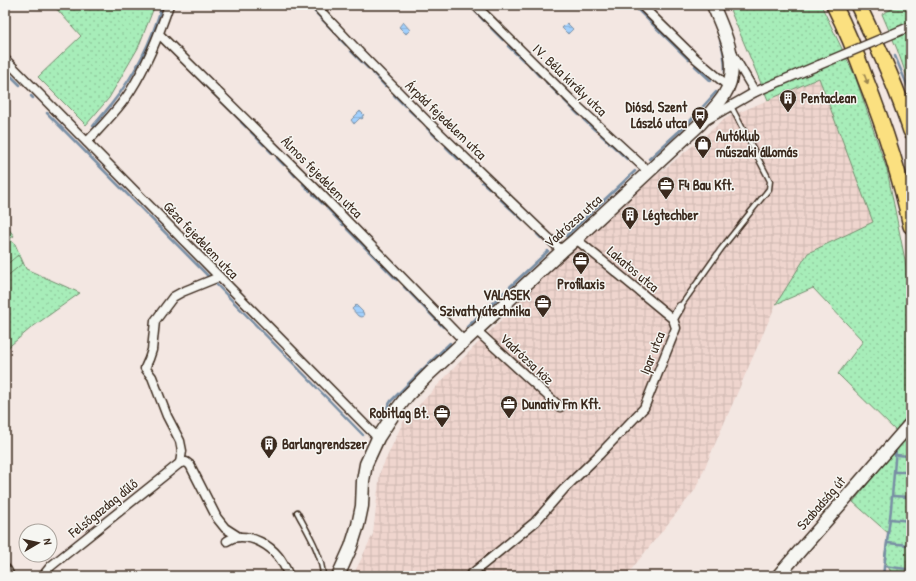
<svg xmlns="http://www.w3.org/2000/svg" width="916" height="581" viewBox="0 0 916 581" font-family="'Patrick Hand',sans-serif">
  <defs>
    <pattern id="industrial-grid" width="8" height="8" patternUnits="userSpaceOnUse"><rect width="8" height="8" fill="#efd5ce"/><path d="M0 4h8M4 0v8" fill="none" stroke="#ceb7b0"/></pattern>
    <pattern id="grass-dots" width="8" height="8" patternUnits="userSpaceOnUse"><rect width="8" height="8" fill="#a7edb9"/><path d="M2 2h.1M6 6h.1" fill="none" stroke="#91cb9f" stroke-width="1.8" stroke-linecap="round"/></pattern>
    <pattern id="forest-firs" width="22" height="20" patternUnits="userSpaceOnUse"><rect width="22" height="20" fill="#a7edb9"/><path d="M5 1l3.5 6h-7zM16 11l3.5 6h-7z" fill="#91cb9f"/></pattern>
    <pattern id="water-rules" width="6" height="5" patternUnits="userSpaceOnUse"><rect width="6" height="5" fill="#a1d0fd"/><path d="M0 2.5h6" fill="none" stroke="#8cb3d8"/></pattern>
  </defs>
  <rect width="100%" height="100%" fill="#f3e7e2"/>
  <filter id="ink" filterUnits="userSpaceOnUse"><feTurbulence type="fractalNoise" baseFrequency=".025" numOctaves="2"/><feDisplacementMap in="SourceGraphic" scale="8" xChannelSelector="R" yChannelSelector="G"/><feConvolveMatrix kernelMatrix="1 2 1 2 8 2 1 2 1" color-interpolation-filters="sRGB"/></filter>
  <g filter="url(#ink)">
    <!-- industrial -->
    <polygon fill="url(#industrial-grid)" points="819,78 874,223 808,253 776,304 695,490 626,576 353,576 373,534 380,472 403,422 471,350 592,229 726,118"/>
    <!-- grass -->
    <g fill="url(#grass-dots)" stroke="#718c6c">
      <polygon points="53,5 155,5 138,48 109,98 86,125 38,77 81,36"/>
      <polygon points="728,5 821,5 855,76 887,170 905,260 911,315 911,534 905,576 893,576 884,559 888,533 853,502 904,439 838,374 863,341 813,288 776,304 808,253 873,222 819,78 768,100"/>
      <polygon points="894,5 911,5 911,88 897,49 882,14 896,7 896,6"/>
      <polygon points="5,236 15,244 26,269 80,293 31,328 5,350"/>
    </g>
    <!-- forest -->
    <g fill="url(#forest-firs)" stroke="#718c6c">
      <polygon points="5,224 14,236 5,242"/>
      <polygon points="18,255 23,263 5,278 5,266"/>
    </g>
    <!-- water -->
    <g fill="url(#water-rules)" stroke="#788ea4">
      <polygon points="403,22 410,30 406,34 399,27"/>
      <polygon points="567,23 573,29 568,34 562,28"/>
      <polygon points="360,111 364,115 362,116 363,118 362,119 360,118 354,124 351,120"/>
      <polygon points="356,305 363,312 364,316 362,317 358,316 352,309"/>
    </g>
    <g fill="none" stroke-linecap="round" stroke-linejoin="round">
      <!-- stream -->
      <g stroke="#788ea4" stroke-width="2.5">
        <polyline points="309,5 311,7"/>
        <polyline points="633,5 689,60"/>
        <polyline points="475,11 484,21"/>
        <polyline points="315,12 336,34"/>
        <polyline points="491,28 503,40"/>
        <polyline points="340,39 346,45"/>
        <path d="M720,40C724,51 725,62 725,73"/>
        <polyline points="508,46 524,61"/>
        <polyline points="351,51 368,68"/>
        <polyline points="895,56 911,94"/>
        <polyline points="529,65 539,76"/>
        <polyline points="695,66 711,81"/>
        <polyline points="373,73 385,86"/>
        <polyline points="11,76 20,85"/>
        <polyline points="202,82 240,120"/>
        <polyline points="546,82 559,95"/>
        <polyline points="394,95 405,106"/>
        <polyline points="31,96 33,98"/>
        <polyline points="564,100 579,115"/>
        <polyline points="409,110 421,121"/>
        <polyline points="47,113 209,277"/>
        <polyline points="584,120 595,130"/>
        <polyline points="241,122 246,127"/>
        <path d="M93,126C100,118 107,110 113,102C136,73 152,40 162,5"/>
        <polyline points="427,128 439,140"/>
        <polyline points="251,132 264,145"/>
        <polyline points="601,135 627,159"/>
        <polyline points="446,147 458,159"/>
        <polyline points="268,149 272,153"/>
        <polyline points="277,158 284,165"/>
        <polyline points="649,159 690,121 716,92"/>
        <polyline points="465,165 476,175"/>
        <polyline points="290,170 295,176"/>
        <polyline points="482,182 489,188"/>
        <polyline points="303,184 310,191"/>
        <polyline points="313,194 323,204"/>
        <polyline points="500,199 523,220"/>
        <polyline points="327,208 343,225"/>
        <polyline points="347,229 397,280"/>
        <polyline points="537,234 541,238"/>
        <polyline points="566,236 635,171"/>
        <polyline points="215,283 363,435"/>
        <polyline points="404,287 443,327"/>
        <polyline points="467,327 548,251"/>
        <polyline points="380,419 391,401 419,373 450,343"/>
        <polyline points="895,455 911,456"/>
        <polyline points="894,472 911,472"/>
        <polyline points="892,496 911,497"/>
        <polyline points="890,519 911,521"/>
        <polyline points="887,543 909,545"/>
        <polyline points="884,566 906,569"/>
        <polyline points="883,576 891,509 896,448 897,447"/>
      </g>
      <!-- lane casing -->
      <g stroke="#3b2a1e" stroke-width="7">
        <g id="lane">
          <polyline points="680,307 721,249 769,189 770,181 731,106"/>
          <path d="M297,512C307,531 322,554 323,576"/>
        </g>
      </g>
      <!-- street casing -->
      <g stroke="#3b2a1e" stroke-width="11">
        <g id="street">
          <polyline points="315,5 360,53 428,122 562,251"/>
          <polyline points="475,5 576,105 649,172"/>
          <polyline points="641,5 695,58 728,86"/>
          <polyline points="159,34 314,187 464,341"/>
          <polyline points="733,55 755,92"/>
          <polyline points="5,59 378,438"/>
          <polyline points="708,119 755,92 819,65"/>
          <path d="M87,142C102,126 120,108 131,90C148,63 159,35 169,5"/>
          <polyline points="576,239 673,319"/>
          <polyline points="477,331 560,407"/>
          <polyline points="180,463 182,451 180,441 167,416 152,377 145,368 149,359 152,350 155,321 173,297 182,292 219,277"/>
          <polyline points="180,463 186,462 190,465 217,518 225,528 239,537"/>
          <path d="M227,541C230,539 234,537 239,537C253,536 269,545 278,556C283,562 286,569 289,576"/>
          <polyline points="5,568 7,570 10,576"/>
          <polyline points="44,576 46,572 51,566 180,463"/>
          <polyline points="469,576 535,522 564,489 599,455 644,408 676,328 673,319 680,307"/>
        </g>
      </g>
      <!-- secondary casing -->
      <g stroke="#3b2a1e" stroke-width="15">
        <g id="secondary">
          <path d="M338,576L351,547L358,525L362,506L363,481L366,464L378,438L395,412L408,395L430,373L562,251L576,239L700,124C708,115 716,107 723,97C743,66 725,35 713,5"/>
          <polyline points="778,576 911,423"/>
        </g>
      </g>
      <!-- highway casing -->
      <g stroke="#3b2a1e" stroke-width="18">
        <g id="highway">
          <path d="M834,5C846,29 856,53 865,78C884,126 900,175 911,226"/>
          <path d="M858,5C878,46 897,88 911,131"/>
        </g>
      </g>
      <!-- lane -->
      <use href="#lane" stroke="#f6f6f2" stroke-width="4"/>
      <!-- street -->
      <use href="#street" stroke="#f6f6f2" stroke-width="8"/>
      <!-- secondary -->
      <use href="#secondary" stroke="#f6f6f2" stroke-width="12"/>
      <!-- highway -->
      <use href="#highway" stroke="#fbe080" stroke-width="15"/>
      <!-- street-bridge casing -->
      <g stroke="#3b2a1e" stroke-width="11" stroke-linecap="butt">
        <polyline id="street-bridge" points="819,65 909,27"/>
      </g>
      <!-- street-bridge -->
      <use href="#street-bridge" stroke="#f6f6f2" stroke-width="8"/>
    </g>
    <!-- one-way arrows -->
    <defs><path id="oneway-solid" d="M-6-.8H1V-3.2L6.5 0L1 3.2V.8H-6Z"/></defs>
    <use fill="#9b854f" href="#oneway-solid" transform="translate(866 79) rotate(69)"/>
  </g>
  <!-- icons -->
  <defs>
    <g id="building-pin" transform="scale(0.9)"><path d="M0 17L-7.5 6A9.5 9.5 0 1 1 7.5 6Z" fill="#3b2a1e" stroke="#f6f6f2"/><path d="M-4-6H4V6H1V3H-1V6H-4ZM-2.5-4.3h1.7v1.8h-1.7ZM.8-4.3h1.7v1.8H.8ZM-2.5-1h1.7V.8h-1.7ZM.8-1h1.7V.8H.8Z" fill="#fff"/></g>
    <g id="bus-pin" transform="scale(0.9)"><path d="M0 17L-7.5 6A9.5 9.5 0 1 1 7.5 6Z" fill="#3b2a1e" stroke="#f6f6f2"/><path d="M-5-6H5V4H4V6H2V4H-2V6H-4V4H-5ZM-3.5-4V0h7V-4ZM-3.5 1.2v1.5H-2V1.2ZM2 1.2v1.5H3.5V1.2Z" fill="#fff"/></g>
    <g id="shop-pin" transform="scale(0.9)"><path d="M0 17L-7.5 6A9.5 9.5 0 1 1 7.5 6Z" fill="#3b2a1e" stroke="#f6f6f2"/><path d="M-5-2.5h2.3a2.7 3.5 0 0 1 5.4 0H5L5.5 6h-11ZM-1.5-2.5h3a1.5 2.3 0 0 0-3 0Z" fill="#fff"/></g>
    <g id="office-pin" transform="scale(0.9)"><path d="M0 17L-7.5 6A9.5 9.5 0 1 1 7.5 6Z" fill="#3b2a1e" stroke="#f6f6f2"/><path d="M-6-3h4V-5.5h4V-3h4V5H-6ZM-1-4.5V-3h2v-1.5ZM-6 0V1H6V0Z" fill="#fff"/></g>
  </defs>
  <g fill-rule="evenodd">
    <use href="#building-pin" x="788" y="98"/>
    <use href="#bus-pin" x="700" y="115"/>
    <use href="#shop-pin" x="703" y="144"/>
    <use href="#office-pin" x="666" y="185"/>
    <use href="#building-pin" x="630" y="215"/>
    <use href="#office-pin" x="581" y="260"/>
    <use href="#office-pin" x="543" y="303"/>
    <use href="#office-pin" x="509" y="404"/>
    <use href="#office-pin" x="442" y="413"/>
    <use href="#building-pin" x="269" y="444"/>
  </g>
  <g text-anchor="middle" stroke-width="3" stroke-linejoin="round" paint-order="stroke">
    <!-- street labels -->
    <g font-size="14" fill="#3b2a1e" stroke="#f6f6f2">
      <text transform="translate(570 80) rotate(44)" y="5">IV. Béla király utca</text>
      <text transform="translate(446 120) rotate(44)" y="5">Árpád fejedelem utca</text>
      <text transform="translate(322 177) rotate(45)" y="5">Álmos fejedelem utca</text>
      <text transform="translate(573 221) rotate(-42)" y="5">Vadrózsa utca</text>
      <text transform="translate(201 240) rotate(46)" y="5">Géza fejedelem utca</text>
      <text transform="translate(633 269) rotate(40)" y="5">Lakatos utca</text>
      <text transform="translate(652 353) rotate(-68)" y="5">Ipar utca</text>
      <text transform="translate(527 359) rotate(43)" y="5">Vadrózsa köz</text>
      <text transform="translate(821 503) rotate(-49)" y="5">Szabadság út</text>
      <text transform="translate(103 508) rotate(-39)" y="5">Felsőgazdag dűlő</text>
    </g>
    <!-- poi labels -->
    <g font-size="14" font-weight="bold" fill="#3b2a1e" stroke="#f6f6f2" text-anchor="start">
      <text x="801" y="103">Pentaclean</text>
      <text x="687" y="112" text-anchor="end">Diósd, Szent<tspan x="687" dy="16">László utca</tspan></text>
      <text x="716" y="141">Autóklub<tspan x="716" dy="16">műszaki állomás</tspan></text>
      <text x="679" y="190">F4 Bau Kft.</text>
      <text x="643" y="220">Légtechber</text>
      <text x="581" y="289" text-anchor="middle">Profilaxis</text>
      <text x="530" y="300" text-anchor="end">VALASEK<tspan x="530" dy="16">Szivattyútechnika</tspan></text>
      <text x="522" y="409">Dunativ Fm Kft.</text>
      <text x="429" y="418" text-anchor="end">Robitlag Bt.</text>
      <text x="282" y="449">Barlangrendszer</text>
    </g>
  </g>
  <!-- margin -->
  <rect width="916" height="581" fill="none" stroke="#f6f6f2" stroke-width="20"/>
  <rect x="10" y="10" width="896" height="561" fill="none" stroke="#3b2a1e" stroke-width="1.5" filter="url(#ink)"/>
  <!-- north arrow -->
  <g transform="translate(38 543) rotate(81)"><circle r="19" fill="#f6f6f2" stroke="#aba49d"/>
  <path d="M0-3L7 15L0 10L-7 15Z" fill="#3b2a1e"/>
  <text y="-6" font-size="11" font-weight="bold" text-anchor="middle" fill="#3b2a1e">N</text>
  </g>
</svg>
